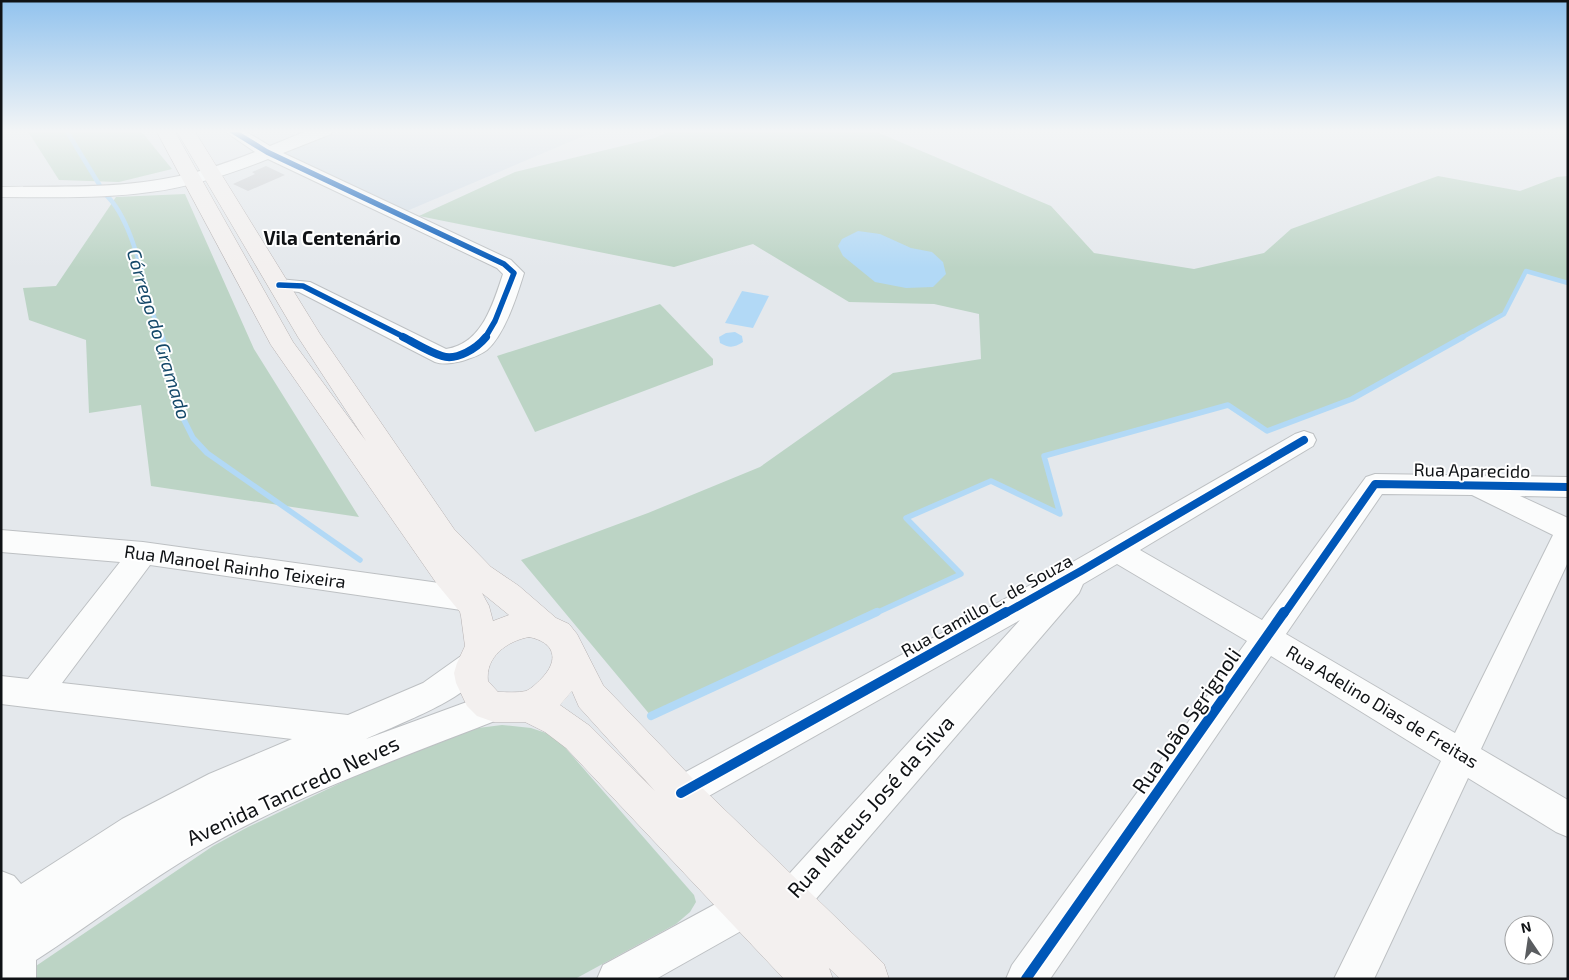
<svg xmlns="http://www.w3.org/2000/svg" width="1569" height="980" viewBox="0 0 1569 980" font-family="'Exo 2',sans-serif">
  <rect width="100%" height="100%" fill="#e4e8ec"/>
  <!-- built -->
  <polygon fill="#d4dee7" points="344,130 598,130 402,213 282,153"/>
  <!-- green -->
  <g fill="#bcd4c5">
    <polygon points="27,130 140,130 172,169 119,182 59,180"/>
    <polygon points="672,130 872,130 1051,206 1094,253 1194,269 1264,253 1291,229 1438,176 1520,191 1557,177 1568,176 1568,283 1526,271 1504,314 1352,399 1268,431 1228,405 1044,456 1060,514 991,481 906,518 961,574 651,716 521,560 648,513 760,467 893,373 981,359 979,314 934,304 849,302 753,244 674,267 419,216 515,172 655,138"/>
    <polygon points="185,194 254,349 359,517 151,486 141,405 89,413 86,340 29,320 23,288 56,286 116,197"/>
    <polygon points="660,304 713,359 713,365 535,432 497,356"/>
    <polygon points="502,725 531,728 555,736 694,895 696,902 690,912 676,924 575,979 23,979 33,968 213,846 248,827 437,737 470,729"/>
  </g>
  <!-- water -->
  <g fill="#b2d9f6">
    <polygon points="858,231 880,234 911,248 932,252 943,262 946,274 933,287 906,288 875,282 843,256 838,246 842,239"/>
    <polygon points="742,291 769,296 753,328 725,323"/>
    <path d="M735,332L742,336L743,342C734,348 729,348 720,343L719,337L726,333Z"/>
  </g>
  <g fill="none" stroke-linecap="round" stroke-linejoin="round">
    <!-- stream-far2 -->
    <g stroke="#b2d9f6" stroke-width="4.5">
      <path d="M66,130L105,194C133,219 144,284 155,320C157,326 160,332 163,338"/>
      <polyline points="1461,338 1504,314 1526,271 1568,283"/>
    </g>
    <!-- stream-far1 -->
    <g stroke="#b2d9f6" stroke-width="5.5">
      <polyline points="162,337 184,420 193,438 207,453 360,560"/>
      <polyline points="874,614 961,574 906,518 991,481 1060,514 1044,456 1228,405 1267,431 1352,399 1463,337"/>
    </g>
    <!-- stream -->
    <polyline stroke="#b2d9f6" stroke-width="8" points="651,716 877,612"/>
  </g>
  <!-- building -->
  <polygon fill="#cbced2" points="266,166 285,175 248,191 233,184 255,174 252,172"/>
  <g fill="none" stroke-linecap="round" stroke-linejoin="round">
    <!-- minor casing -->
    <g stroke="#bdc0c3" stroke-width="2">
      <g id="minor">
        <path d="M223,130H243L270,146L309,130H333L331,134L283,153L511,260L524,273C517,296 505,334 487,350C479,356 471,358 462,361C452,363 444,365 435,362L299,292L272,289L269,285L272,281L279,279L310,282L446,349C482,344 493,304 503,274L497,268L268,159C230,174 191,187 150,192C101,199 51,197 1,197V187C59,186 117,189 174,177C202,172 229,162 255,152Z"/>
        <path d="M1304,431L1313,434L1316,440L1313,446L1140,550L1262,620L1366,477L1375,474L1568,477V497L1520,496L1568,518V562L1481,749L1568,800V837L1556,832L1468,778L1374,979H1334L1441,761L1271,656L1050,979H1006L1012,965L1247,641L1117,564L1083,584L1079,593L803,914L790,920L750,926L656,979H597L603,965L732,895L745,889L780,884L1020,620L693,805L681,810L669,805L664,793L669,781L1071,563L1295,434ZM1382,494L1472,495L1553,535L1455,733L1286,634Z"/>
        <path d="M1,530L143,542L468,587L478,590L483,599L478,608L468,611L150,565L62,683L348,715L423,683L461,656L472,652L483,656L487,666C472,698 398,724 366,739L494,692L505,697L510,707L505,717C403,757 298,794 203,849C145,882 92,924 36,960V979H1V871L14,876L21,884L122,819L209,774L292,739L1,704V676L28,679L120,562L1,552Z"/>
      </g>
    </g>
    <!-- major casing -->
    <g stroke="#b7b2b2" stroke-width="1">
      <path id="major" d="M156,130H174L293,342L366,441L298,337L176,130H194L320,334L454,529L491,567L519,586L556,618L569,624L577,634L603,685L694,780L884,964L889,979H840L829,968L833,979H784L566,748L545,732L525,722H494L477,716L467,706L456,683L454,673L457,663L465,646L461,616L460,612L437,584L271,345ZM482,593L509,615L493,621L489,606ZM529,637C555,642 560,660 541,679C537,683 531,689 526,691C518,693 506,692 498,692L488,681C485,657 507,641 529,637ZM572,691L579,707L655,791L590,726L560,705Z"/>
    </g>
    <!-- minor -->
    <use href="#minor" fill="#fbfcfc" fill-rule="evenodd"/>
    <!-- major -->
    <use href="#major" fill="#f3f0ef" fill-rule="evenodd"/>
    <!-- cycleway-far2 casing -->
    <g stroke="#fff" stroke-width="8">
      <g id="cycleway-far2">
        <polyline points="231,130 267,152 504,264 514,273 495,321 485,338"/>
        <polyline points="279,285 303,286 406,338"/>
      </g>
    </g>
    <!-- cycleway-far1 casing -->
    <g stroke="#fff" stroke-width="11">
      <g id="cycleway-far1">
        <path d="M403,337C415,343 429,352 442,356C457,361 477,348 486,337"/>
        <polyline points="1004,614 1081,571 1304,440"/>
        <polyline points="1284,614 1375,484 1568,487"/>
      </g>
    </g>
    <!-- cycleway casing -->
    <g stroke="#fff" stroke-width="13">
      <g id="cycleway">
        <polyline points="681,793 1006,612"/>
        <polyline points="1026,979 1284,612"/>
      </g>
    </g>
    <!-- cycleway-far2 -->
    <use href="#cycleway-far2" stroke="#0057b8" stroke-width="5.5"/>
    <!-- cycleway-far1 -->
    <use href="#cycleway-far1" stroke="#0057b8" stroke-width="8"/>
    <!-- cycleway -->
    <use href="#cycleway" stroke="#0057b8" stroke-width="10"/>
  </g>
  <!-- sky -->
  <linearGradient id="sky" x2="0" y2="1"><stop stop-color="#92c3ee"/><stop offset="0.49" stop-color="#f3f5f6"/><stop offset="1" stop-color="#f3f5f6" stop-opacity="0"/></linearGradient>
  <rect width="1569" height="268" fill="url(#sky)"/>
  <g text-anchor="middle" stroke-width="4" stroke-linejoin="round" paint-order="stroke">
    <!-- street labels -->
    <g font-size="18" fill="#0f1215" stroke="#fff">
      <text transform="translate(1472 471) rotate(1)" y="6">Rua Aparecido</text>
      <text transform="translate(235 567) rotate(8)" y="6">Rua Manoel Rainho Teixeira</text>
      <text transform="translate(987 606) rotate(-29)" y="6">Rua Camillo C. de Souza</text>
      <text transform="translate(1382 707) rotate(31)" y="6">Rua Adelino Dias de Freitas</text>
    </g>
    <!-- far-district labels -->
    <g font-size="19" font-weight="bold" fill="#0f1215" stroke="#fff">
      <text x="332" y="245">Vila Centenário</text>
    </g>
    <!-- water labels -->
    <g font-size="19" font-style="italic" fill="#144869" stroke="#fff">
      <text transform="translate(159 334) rotate(73)" y="7">Córrego do Gramado</text>
    </g>
    <!-- near-street labels -->
    <g font-size="21" fill="#0f1215" stroke="#fff">
      <text transform="translate(1187 721) rotate(-55)" y="7">Rua João Sgrignoli</text>
      <text transform="translate(293 791) rotate(-25)" y="7">Avenida Tancredo Neves</text>
      <text transform="translate(871 807) rotate(-48)" y="7">Rua Mateus José da Silva</text>
    </g>
  </g>
  <!-- border -->
  <rect width="1569" height="980" fill="none" stroke="#0f1215" stroke-width="5"/>
  <!-- north arrow -->
  <g transform="translate(1529 940) rotate(347)"><circle r="24" fill="#ffffff" stroke="#9fa0a1"/>
  <path d="M0-4L9 19L0 12L-9 19Z" fill="#5a5d60"/>
  <text y="-8" font-size="14" font-weight="bold" text-anchor="middle" fill="#0f1215">N</text>
  </g>
</svg>
